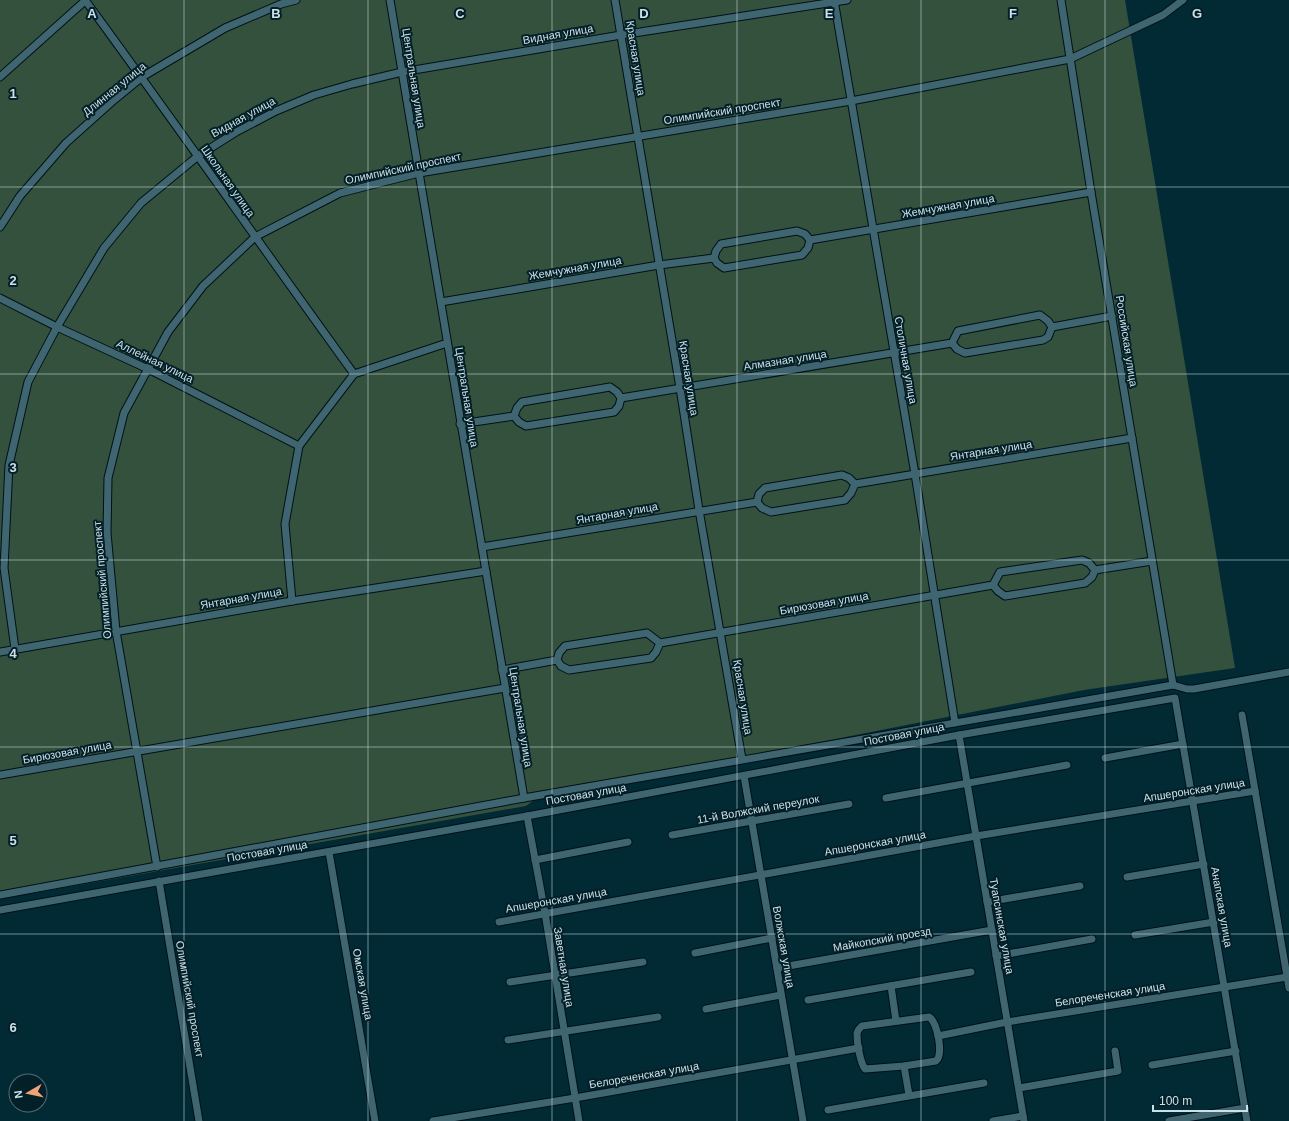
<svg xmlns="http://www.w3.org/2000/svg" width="1289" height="1121" viewBox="0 0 1289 1121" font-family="Helvetica,sans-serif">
  <rect width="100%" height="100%" fill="#022a35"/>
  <!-- green -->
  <polygon fill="#33513c" points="0,0 1125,0 1235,668 1084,690 790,748 543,793 526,806 0,899"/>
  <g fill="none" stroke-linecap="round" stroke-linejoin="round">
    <!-- minor casing -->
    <g stroke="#001119" stroke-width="9">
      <g id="minor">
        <path d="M85,0C176,124 264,250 354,374"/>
        <polyline points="390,0 524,798"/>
        <polyline points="615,0 680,388 699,510 742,759"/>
        <polyline points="834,0 915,474 955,723"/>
        <polyline points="1061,0 1091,192 1173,685"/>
        <polyline points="0,77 86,0"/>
        <polyline points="0,227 20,196 66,143 114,100 142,77 225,28 281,4 296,0"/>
        <polyline points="714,258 717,263 724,268 802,255 808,248 810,240"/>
        <polyline points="0,298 57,327 148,369 299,446"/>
        <polyline points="441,302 659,265 714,258 716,251 721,244 797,231 805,234 810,240 1091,192"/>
        <polyline points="952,343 957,349 965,353 1043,340 1048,337 1052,327"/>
        <polyline points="514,416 519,422 526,426 614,412 619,406 621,398"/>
        <polyline points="460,424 514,416 517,408 522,402 610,387 617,392 621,398 952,343 958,331 1040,315 1048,321 1052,327 1112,316"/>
        <polyline points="757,502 759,494 765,488 842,475 849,478 855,484"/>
        <polyline points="482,547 757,502 762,508 771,512 845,500 851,493 855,484 1132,438"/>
        <polyline points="993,585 998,591 1005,596 1085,583 1092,577 1095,570"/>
        <polyline points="292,601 285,524 299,446 354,374 447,343"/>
        <polyline points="15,649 4,568 9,465 28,382 57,327 104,248 141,203 198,156 236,132 276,111 314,95 352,84 402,72 621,35 847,0"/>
        <polyline points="0,652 292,601 486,571"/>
        <polyline points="557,660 559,653 565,646 647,633 660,643"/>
        <polyline points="502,670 557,660 561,666 569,670 651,658 656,652 660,643 993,585 1000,572 1082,560 1089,563 1095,570 1152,561"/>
        <polyline points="1242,715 1289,988"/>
        <polyline points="959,735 1024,1121"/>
        <polyline points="1105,758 1183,744"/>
        <polyline points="0,775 505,688"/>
        <polyline points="744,776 803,1121"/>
        <polyline points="886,798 1067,765"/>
        <polyline points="527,816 545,913 579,1121"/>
        <polyline points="672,835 849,804"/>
        <polyline points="329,852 375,1121"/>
        <polyline points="535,860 628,842"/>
        <polyline points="157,867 116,631 107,533 108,478 124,413 168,332 203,286 255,237 340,193 419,173 851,101 1070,59 1163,15 1183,0"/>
        <polyline points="1127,877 1204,864"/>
        <polyline points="159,881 199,1121"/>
        <polyline points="0,895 524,798 1173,685 1187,689 1194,689 1289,672"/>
        <polyline points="987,902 1080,886"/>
        <polyline points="0,910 527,816 959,735 1175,698 1247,1121"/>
        <polyline points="499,922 976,836 1255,791"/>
        <polyline points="1135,935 1214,922"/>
        <polyline points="695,953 772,938"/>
        <polyline points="996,956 1092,939"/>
        <polyline points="777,968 992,930"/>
        <polyline points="510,982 643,962"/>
        <polyline points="891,986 896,1021"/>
        <polyline points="808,1000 971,972"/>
        <polyline points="706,1009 781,995"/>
        <path d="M929,1017C937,1021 944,1055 936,1061L904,1066L865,1069C860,1062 857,1043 857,1034C857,1030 860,1028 862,1026Z"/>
        <polyline points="938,1036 1007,1022 1287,977"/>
        <polyline points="508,1040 658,1017"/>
        <polyline points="1152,1065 1236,1051"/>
        <polyline points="904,1066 909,1095"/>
        <polyline points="1019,1088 1118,1071 1115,1051"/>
        <polyline points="828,1110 984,1083"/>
        <polyline points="433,1121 575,1098 859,1048"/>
        <polyline points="993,1121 1023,1116"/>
        <polyline points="1169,1121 1245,1108"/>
      </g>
    </g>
    <!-- minor -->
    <use href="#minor" stroke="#3f6571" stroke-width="7"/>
  </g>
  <!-- grid -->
  <path fill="none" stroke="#cce0e7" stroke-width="1" stroke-opacity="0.55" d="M184,0V1121M368,0V1121M552,0V1121M737,0V1121M921,0V1121M1105,0V1121M0,187H1289M0,374H1289M0,560H1289M0,747H1289M0,934H1289"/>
  <g text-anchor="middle" stroke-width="4" stroke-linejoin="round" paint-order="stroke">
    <!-- street labels -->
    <g font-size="11" fill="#cce0e7" stroke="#031f28">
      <text transform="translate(558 34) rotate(-10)" y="4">Видная улица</text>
      <text transform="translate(636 58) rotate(81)" y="4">Красная улица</text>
      <text transform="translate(414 78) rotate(81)" y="4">Центральная улица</text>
      <text transform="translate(114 89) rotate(-39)" y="4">Длинная улица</text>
      <text transform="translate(722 111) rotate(-9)" y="4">Олимпийский проспект</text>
      <text transform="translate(243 117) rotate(-29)" y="4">Видная улица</text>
      <text transform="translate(403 168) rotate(-12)" y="4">Олимпийский проспект</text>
      <text transform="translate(228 181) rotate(55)" y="4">Школьная улица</text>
      <text transform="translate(948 206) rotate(-10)" y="4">Жемчужная улица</text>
      <text transform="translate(575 268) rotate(-10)" y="4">Жемчужная улица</text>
      <text transform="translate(1127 341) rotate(81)" y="4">Российская улица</text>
      <text transform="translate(785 360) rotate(-9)" y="4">Алмазная улица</text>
      <text transform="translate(906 360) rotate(80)" y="4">Столичная улица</text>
      <text transform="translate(155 361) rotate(26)" y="4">Аллейная улица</text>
      <text transform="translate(689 378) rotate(81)" y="4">Красная улица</text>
      <text transform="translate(467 397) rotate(81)" y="4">Центральная улица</text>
      <text transform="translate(991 450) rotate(-9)" y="4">Янтарная улица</text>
      <text transform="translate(617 513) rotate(-10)" y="4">Янтарная улица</text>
      <text transform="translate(102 580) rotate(-95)" y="4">Олимпийский проспект</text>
      <text transform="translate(241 598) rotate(-10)" y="4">Янтарная улица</text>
      <text transform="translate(824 603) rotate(-10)" y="4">Бирюзовая улица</text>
      <text transform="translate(743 697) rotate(81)" y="4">Красная улица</text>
      <text transform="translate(521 717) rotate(81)" y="4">Центральная улица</text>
      <text transform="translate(904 734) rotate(-11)" y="4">Постовая улица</text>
      <text transform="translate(67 752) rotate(-10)" y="4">Бирюзовая улица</text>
      <text transform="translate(1194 790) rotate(-9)" y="4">Апшеронская улица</text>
      <text transform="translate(586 794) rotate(-10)" y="4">Постовая улица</text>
      <text transform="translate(758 809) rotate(-10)" y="4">11-й Волжский переулок</text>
      <text transform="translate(875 843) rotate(-10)" y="4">Апшеронская улица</text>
      <text transform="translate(267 851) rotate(-10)" y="4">Постовая улица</text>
      <text transform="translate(556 900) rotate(-10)" y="4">Апшеронская улица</text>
      <text transform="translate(1222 907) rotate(80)" y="4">Анапская улица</text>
      <text transform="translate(1002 926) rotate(80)" y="4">Туапсинская улица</text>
      <text transform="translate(882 939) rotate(-10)" y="4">Майкопский проезд</text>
      <text transform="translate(784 947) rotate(80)" y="4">Волжская улица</text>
      <text transform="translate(564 967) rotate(81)" y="4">Заветная улица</text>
      <text transform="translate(363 984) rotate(80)" y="4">Омская улица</text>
      <text transform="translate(1110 994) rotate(-9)" y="4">Белореченская улица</text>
      <text transform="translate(190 999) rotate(80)" y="4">Олимпийский проспект</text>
      <text transform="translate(644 1075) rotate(-10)" y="4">Белореченская улица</text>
    </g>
  </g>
  <g font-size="13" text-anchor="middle" font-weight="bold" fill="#cce0e7" stroke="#031f28" stroke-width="4" stroke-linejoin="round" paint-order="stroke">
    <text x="92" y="18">A</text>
    <text x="276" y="18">B</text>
    <text x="460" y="18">C</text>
    <text x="644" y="18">D</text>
    <text x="829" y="18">E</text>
    <text x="1013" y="18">F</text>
    <text x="1197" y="18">G</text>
    <text x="13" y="98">1</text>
    <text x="13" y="285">2</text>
    <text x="13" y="472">3</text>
    <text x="13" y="658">4</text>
    <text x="13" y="845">5</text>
    <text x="13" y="1032">6</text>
  </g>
  <!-- north arrow -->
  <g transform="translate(28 1093) rotate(261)"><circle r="19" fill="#031f28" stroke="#536c74"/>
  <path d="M0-3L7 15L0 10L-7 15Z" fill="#efa377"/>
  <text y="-6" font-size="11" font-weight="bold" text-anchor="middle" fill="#cce0e7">N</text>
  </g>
  <!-- scale -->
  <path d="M1153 1105v6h94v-6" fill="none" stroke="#cce0e7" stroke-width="2"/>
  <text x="1159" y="1105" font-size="12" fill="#cce0e7" stroke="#031f28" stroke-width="3" paint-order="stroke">100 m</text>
</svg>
